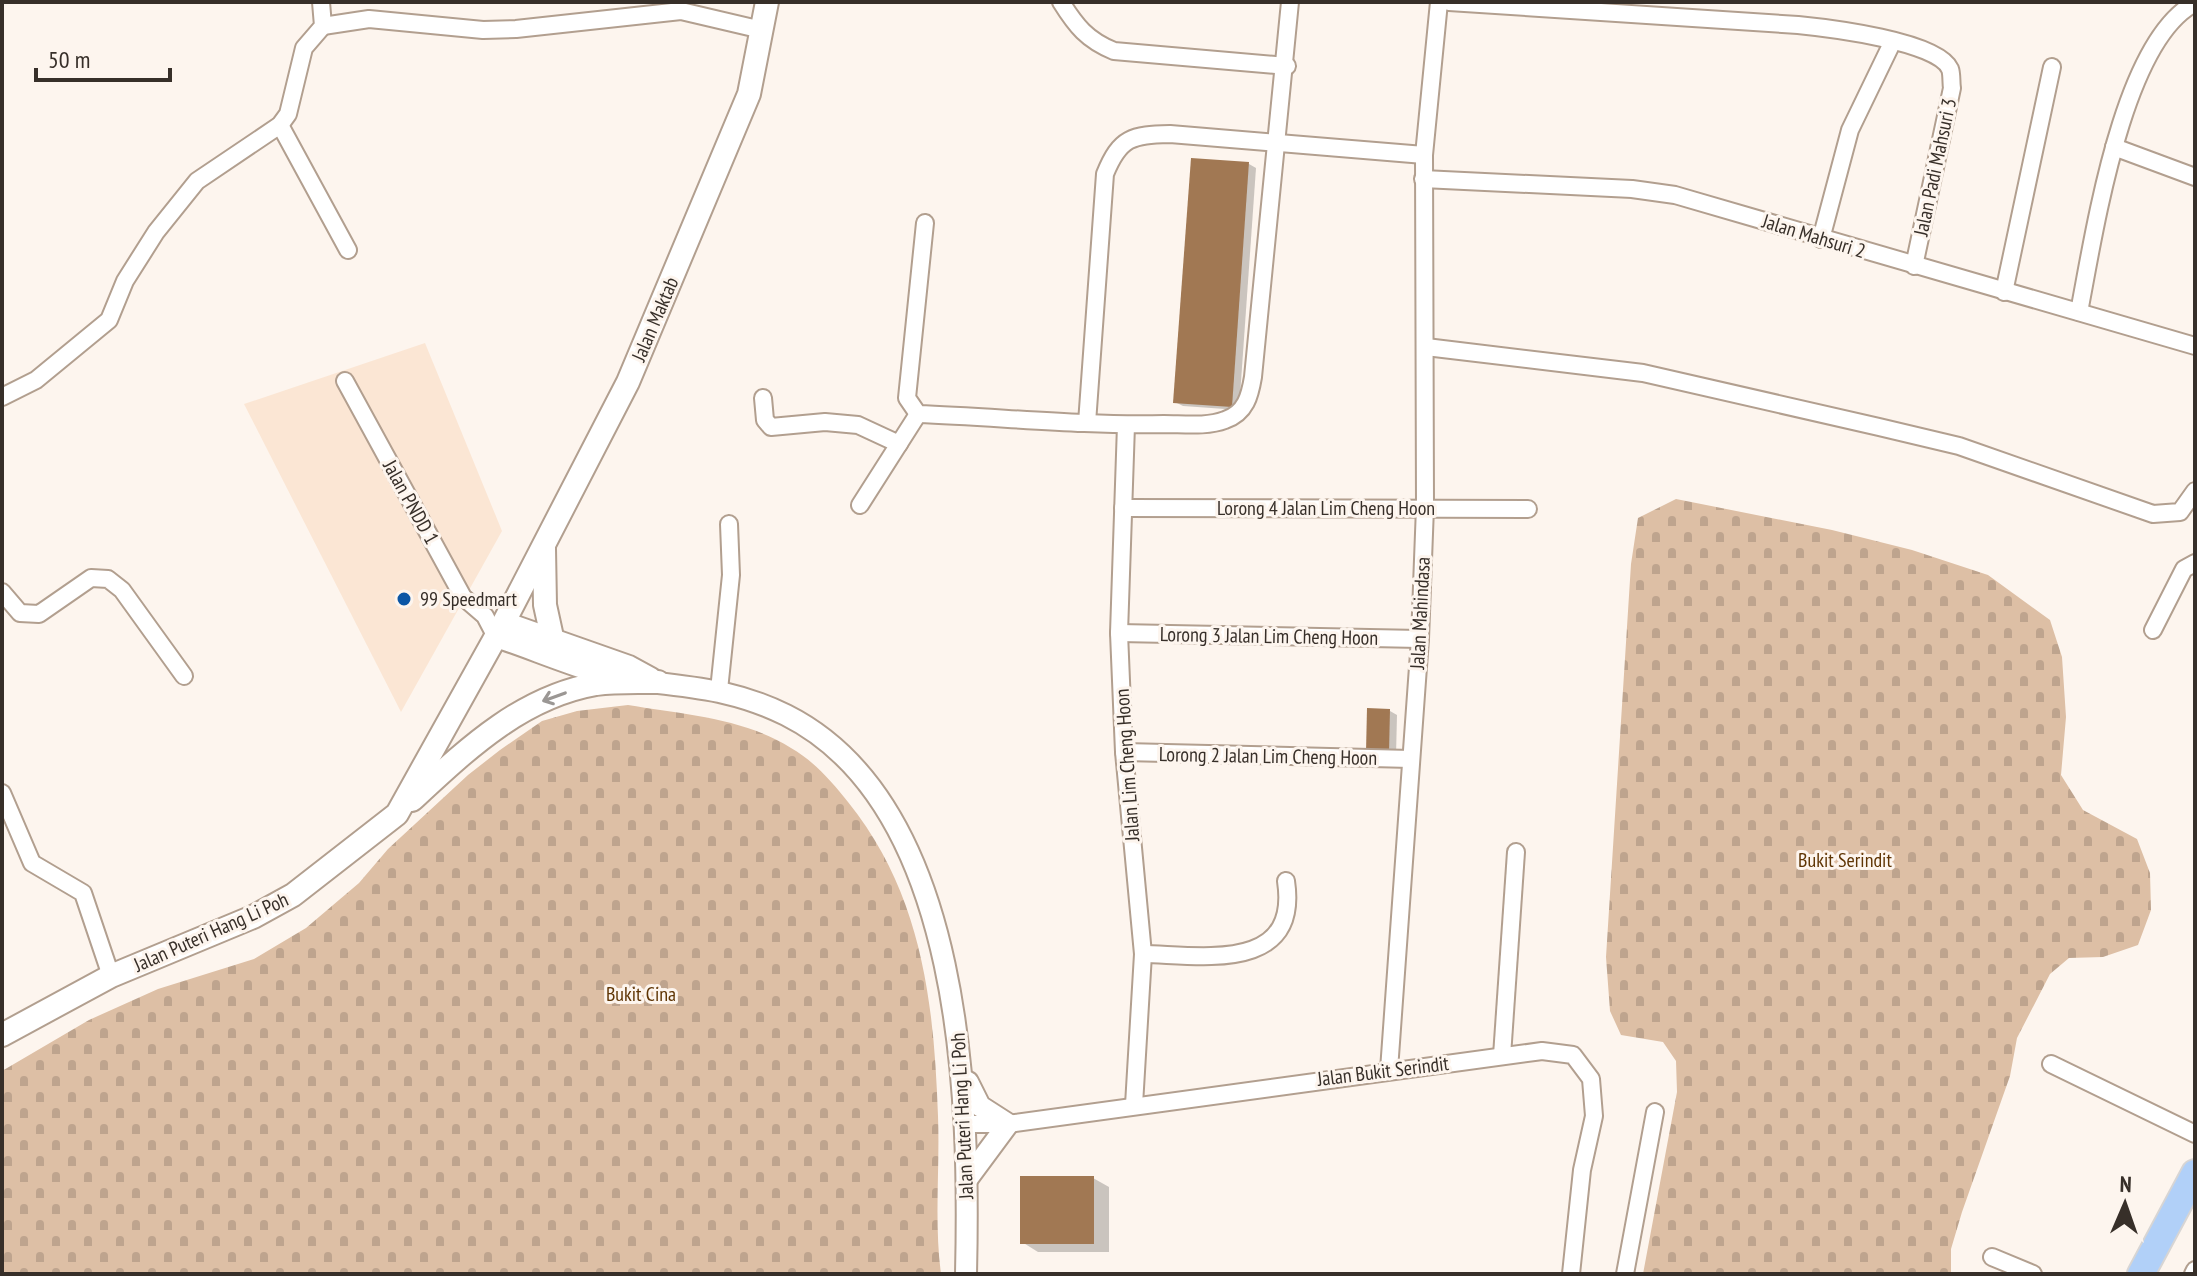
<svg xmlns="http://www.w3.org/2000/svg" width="2197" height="1276" viewBox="0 0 2197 1276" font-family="'PT Sans Narrow',sans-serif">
  <defs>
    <pattern id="cemetery-stones" width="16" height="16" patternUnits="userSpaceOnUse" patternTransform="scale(2)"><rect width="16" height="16" fill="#ddbfa5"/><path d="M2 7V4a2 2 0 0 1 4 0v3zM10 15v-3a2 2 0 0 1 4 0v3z" fill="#bea48e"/></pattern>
  </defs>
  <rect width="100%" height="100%" fill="#fdf5ee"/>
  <!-- built -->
  <polygon fill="#fbe6d4" points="425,343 502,531 401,712 244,404"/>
  <!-- cemetery -->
  <g fill="url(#cemetery-stones)">
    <polygon points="1676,499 1832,530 1912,550 1988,575 2050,620 2062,657 2066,717 2061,775 2083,810 2137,839 2150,873 2151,910 2138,945 2103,957 2069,958 2050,974 2017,1038 2010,1076 1962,1212 1951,1249 1951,1274 1643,1274 1677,1092 1676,1061 1663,1042 1621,1035 1610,1011 1606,957 1631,564 1638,518"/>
    <path d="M628,705C682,714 744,718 791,748C814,761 832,782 848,802C922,894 934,1002 938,1116C940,1169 934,1222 941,1274H2V1071L89,1020L158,989L254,959L306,928L359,883L388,849L468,775L500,750L542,721L577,711Z"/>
  </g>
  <!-- shadow -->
  <g fill="#0003">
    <polygon points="1193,160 1249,164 1256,168 1239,410 1183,406 1175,402"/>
    <polygon points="1390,711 1397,715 1396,756 1368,751"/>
    <polygon points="1093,1178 1109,1187 1109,1252 1038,1252 1022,1242"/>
  </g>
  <!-- building -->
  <g fill="#a17853">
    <polygon points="1191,158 1249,162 1232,407 1173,403"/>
    <polygon points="1367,708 1390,709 1389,753 1366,752"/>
    <rect x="1020" y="1176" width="74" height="68"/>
  </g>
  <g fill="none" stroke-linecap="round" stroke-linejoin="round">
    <!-- minor casing -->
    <g stroke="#b29f8f" stroke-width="20">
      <g id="minor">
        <path d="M1061,2C1076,26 1087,40 1114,51L1287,66"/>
        <path d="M1449,2L1798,25C1828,28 1938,41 1950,69C1952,74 1951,83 1952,88L1914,266"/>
        <polyline points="323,26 369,19 483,30 516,29 681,11 762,30"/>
        <polyline points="280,125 348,250"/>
        <polyline points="2114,147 2195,177"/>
        <polyline points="1423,179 1632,189 1675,195 2195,346"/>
        <path d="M925,223L907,398L918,414C1000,417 1082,426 1164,424C1183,424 1207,427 1225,420C1246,413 1250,395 1253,377L1290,2"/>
        <polyline points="1821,239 1850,130 1893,41"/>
        <polyline points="2004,292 2052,67"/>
        <path d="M2079,312C2094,235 2122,41 2195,3"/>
        <polyline points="1426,347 1643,373 1879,427 1959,446 2153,514 2180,512 2195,491"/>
        <polyline points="345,381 463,597 485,616 496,637"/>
        <polyline points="2,397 36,380 109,320 125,281 156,232 197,181 280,125 288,114 304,48 323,26 321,2"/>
        <polyline points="763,398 765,420 771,427 825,422 858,425 899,444"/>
        <path d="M1087,423L1105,174C1120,137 1132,135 1170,134L1424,155"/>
        <polyline points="1126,425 1119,633 1124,752 1143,954 1134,1105"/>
        <polyline points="860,505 918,414"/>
        <polyline points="1123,508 1528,509"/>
        <polyline points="2,592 20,613 39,614 91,578 108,579 122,590 184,676"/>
        <polyline points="2153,630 2184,569 2195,563"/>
        <polyline points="1119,633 1420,639"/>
        <polyline points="719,690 731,575 729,524"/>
        <polyline points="1124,752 1411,759"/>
        <polyline points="2,793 32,863 83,893 111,976"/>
        <path d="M1143,954C1200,955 1300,974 1286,881"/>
        <polyline points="1502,1056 1516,852"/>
        <polyline points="2051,1064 2195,1134"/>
        <polyline points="1389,1070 1420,639 1425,507 1424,155 1439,2"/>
        <polyline points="966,1124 1008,1124 1542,1051 1573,1055 1591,1079 1594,1116 1582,1170 1571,1274"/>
        <polyline points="1992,1257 2033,1274"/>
        <polyline points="1625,1274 1655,1112"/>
        <polyline points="2193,1274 2195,1270"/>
      </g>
    </g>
    <!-- tertiary casing -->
    <g stroke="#b29f8f" stroke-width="24">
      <g id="tertiary">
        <polyline points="504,622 629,666 651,678"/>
        <path d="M496,637C537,650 586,673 628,679C688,688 729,687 786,715C965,805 970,1104 966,1274"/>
        <polyline points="968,1178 1008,1124 980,1106 968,1082"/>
      </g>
    </g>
    <!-- secondary casing -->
    <g stroke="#b29f8f" stroke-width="26">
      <g id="secondary">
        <polyline points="544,549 545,605 552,637"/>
        <path d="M412,800C466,750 521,697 596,684C616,681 638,682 658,682"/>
        <polyline points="2,1035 111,976 253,917 293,895 397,814 504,622 628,382 749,94 767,2"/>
      </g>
    </g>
    <!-- primary casing -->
    <g stroke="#d7d5d4" stroke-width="30">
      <polyline id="primary" points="2141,1274 2195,1173"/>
    </g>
    <!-- minor -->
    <use href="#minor" stroke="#fff" stroke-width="16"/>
    <!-- tertiary -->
    <use href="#tertiary" stroke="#fff" stroke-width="20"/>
    <!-- secondary -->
    <use href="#secondary" stroke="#fff" stroke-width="22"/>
    <!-- primary -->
    <use href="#primary" stroke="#b1d0f8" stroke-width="26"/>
  </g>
  <!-- one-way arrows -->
  <defs><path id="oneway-shaft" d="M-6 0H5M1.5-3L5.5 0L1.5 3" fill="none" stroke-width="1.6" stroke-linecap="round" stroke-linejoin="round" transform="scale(2)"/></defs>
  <use stroke="#9b9794" href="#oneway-shaft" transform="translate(554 697) rotate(160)"/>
  <!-- markers -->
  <circle fill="#0b56a5" stroke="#fdf5ee" stroke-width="3" cx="404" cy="599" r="8"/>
  <g text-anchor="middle" stroke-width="6" stroke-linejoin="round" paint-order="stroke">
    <!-- street labels -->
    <g font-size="20" fill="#372f29" stroke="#fdf5ee">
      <text transform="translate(1935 167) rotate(-78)" y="7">Jalan Padi Mahsuri 3</text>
      <text transform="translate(1814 236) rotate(17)" y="7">Jalan Mahsuri 2</text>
      <text transform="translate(655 319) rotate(-67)" y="7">Jalan Maktab</text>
      <text transform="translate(411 502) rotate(61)" y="7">Jalan PNDD 1</text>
      <text x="1326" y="515">Lorong 4 Jalan Lim Cheng Hoon</text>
      <text transform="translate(1420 613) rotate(-87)" y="7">Jalan Mahindasa</text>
      <text transform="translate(1269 636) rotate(1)" y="7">Lorong 3 Jalan Lim Cheng Hoon</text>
      <text transform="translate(1268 756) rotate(1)" y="7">Lorong 2 Jalan Lim Cheng Hoon</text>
      <text transform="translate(1127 765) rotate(-94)" y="7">Jalan Lim Cheng Hoon</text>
      <text transform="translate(211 932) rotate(-24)" y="7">Jalan Puteri Hang Li Poh</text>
      <text transform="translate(1383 1071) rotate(-7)" y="7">Jalan Bukit Serindit</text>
      <text transform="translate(962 1116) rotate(-93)" y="7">Jalan Puteri Hang Li Poh</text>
    </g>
    <!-- poi labels -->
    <g font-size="20" fill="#372f29" stroke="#fdf5ee" text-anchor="start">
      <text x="420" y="606">99 Speedmart</text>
    </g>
    <!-- park labels -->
    <g font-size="20" fill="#5f3504" stroke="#fdf5ee">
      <text x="1845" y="867">Bukit Serindit</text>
      <text x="641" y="1001">Bukit Cina</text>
    </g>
  </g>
  <!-- border -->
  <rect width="2197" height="1276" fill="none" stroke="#372f29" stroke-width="8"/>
  <!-- north arrow -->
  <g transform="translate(2125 1204) rotate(2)" stroke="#fdf5ee" stroke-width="6" paint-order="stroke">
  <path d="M0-6L14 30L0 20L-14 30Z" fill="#372f29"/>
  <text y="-12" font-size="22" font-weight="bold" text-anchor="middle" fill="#372f29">N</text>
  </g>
  <!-- scale -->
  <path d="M36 68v12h134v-12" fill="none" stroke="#372f29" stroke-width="4"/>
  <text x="48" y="68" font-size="24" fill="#372f29" stroke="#fdf5ee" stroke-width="6" paint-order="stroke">50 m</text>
</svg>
